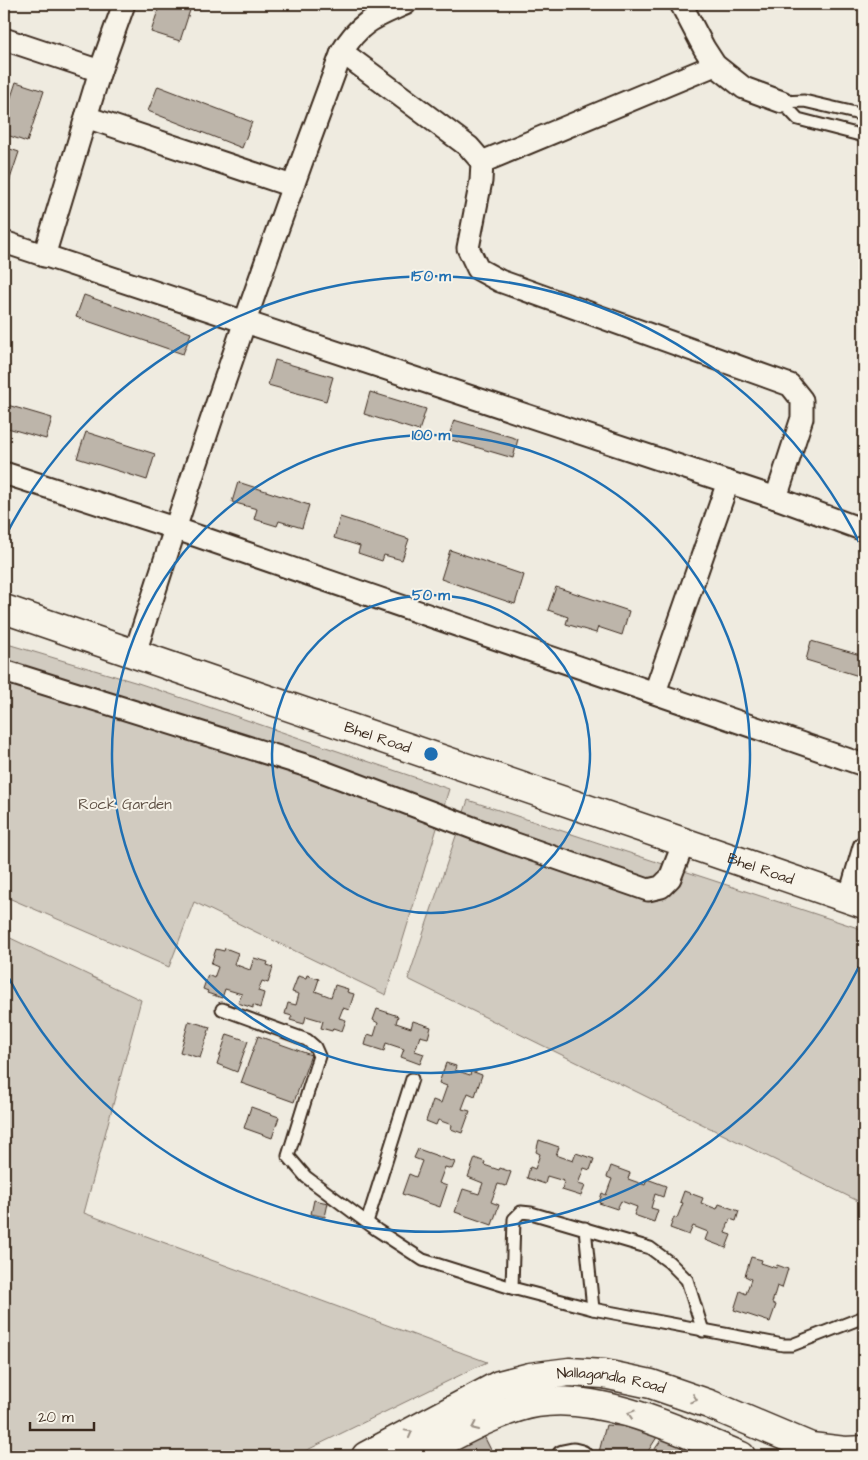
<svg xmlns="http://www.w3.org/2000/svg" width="868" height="1460" viewBox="0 0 868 1460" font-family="'Architects Daughter',sans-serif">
  <rect width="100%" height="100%" fill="#efebe0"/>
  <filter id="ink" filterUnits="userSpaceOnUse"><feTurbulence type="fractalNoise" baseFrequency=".02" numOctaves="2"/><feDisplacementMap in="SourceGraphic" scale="10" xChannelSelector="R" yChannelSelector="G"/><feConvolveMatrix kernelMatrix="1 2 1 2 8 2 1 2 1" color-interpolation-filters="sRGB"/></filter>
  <g filter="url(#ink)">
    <!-- green -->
    <g fill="#d1cbc0" stroke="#867a6f">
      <polygon points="4,643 138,683 449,789 386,995 194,902 169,967 4,896"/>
      <polygon points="468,800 864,930 864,1204 408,979"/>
      <polygon points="4,935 141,1000 84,1213 487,1362 295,1456 4,1456"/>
    </g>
    <!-- building -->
    <g fill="#bdb5aa" stroke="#3b2a1e">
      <polygon points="160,4 192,4 180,41 151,32"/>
      <polygon points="16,82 44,91 27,142 4,134 4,118"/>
      <polygon points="158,86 252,122 242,148 148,111"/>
      <polygon points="4,147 19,152 7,188 4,187"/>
      <polygon points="84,295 191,333 183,354 76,317"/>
      <polygon points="275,360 333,377 326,401 268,385"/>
      <polygon points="370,392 426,409 419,431 364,414"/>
      <polygon points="4,404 52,418 46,439 4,427"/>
      <polygon points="454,420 518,439 513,458 448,439"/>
      <polygon points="86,432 155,454 147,480 77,458"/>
      <polygon points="238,482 309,505 302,528 279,521 277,526 254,519 257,509 232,502"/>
      <polygon points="340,517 409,539 402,560 384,555 382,561 358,553 360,546 334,538"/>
      <polygon points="450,550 524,575 515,604 441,579"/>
      <polygon points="556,587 629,611 622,635 598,627 596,633 566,624 568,617 548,610"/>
      <polygon points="811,641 864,656 859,676 806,660"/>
      <polygon points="225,948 238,953 234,964 250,970 254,958 268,962 267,965 273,967 268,983 262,981 258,991 264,993 260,1008 253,1005 253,1008 238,1003 242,994 225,989 222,998 207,993 208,991 203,989 208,975 214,978 218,967 211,964 216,949 224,951"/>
      <polygon points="307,975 319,979 315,991 331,997 335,985 348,989 347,992 354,994 349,1010 343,1008 339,1018 346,1020 342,1031 333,1028 332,1031 321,1028 323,1021 306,1016 304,1024 290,1020 292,1016 285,1014 288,1003 296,1005 299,994 292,992 298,976 306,978"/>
      <polygon points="377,1009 398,1016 396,1023 411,1028 413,1021 431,1027 428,1038 420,1036 415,1051 424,1054 420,1064 401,1057 404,1049 386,1043 384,1051 365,1045 368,1034 374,1036 378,1023 373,1020"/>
      <polygon points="189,1021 210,1027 200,1058 180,1052"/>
      <polygon points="227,1034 248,1041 237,1072 217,1064"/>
      <polygon points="258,1036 311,1055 294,1102 241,1083"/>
      <polygon points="446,1063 456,1066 455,1070 470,1075 471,1071 482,1075 475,1096 468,1093 462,1109 470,1111 462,1133 451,1129 452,1125 438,1120 436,1125 426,1121 433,1100 441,1103 447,1086 439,1083"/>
      <polygon points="251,1107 279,1117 272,1138 244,1128"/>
      <polygon points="539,1140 559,1147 556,1155 573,1161 576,1153 594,1159 590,1170 584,1168 578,1184 585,1186 581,1196 562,1190 564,1181 547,1176 545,1184 527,1178 530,1167 535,1169 540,1154 536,1152"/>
      <polygon points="418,1149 455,1162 452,1169 445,1167 439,1183 447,1186 440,1207 402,1194 409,1174 416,1177 422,1161 414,1158"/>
      <polygon points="475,1158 485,1162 484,1165 499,1170 500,1168 511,1172 506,1186 498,1184 491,1202 499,1205 492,1225 455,1212 463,1189 479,1194 483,1183 468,1177"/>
      <polygon points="611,1166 630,1173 628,1179 645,1185 647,1179 666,1186 663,1197 655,1194 651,1208 658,1210 654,1222 634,1215 637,1207 621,1201 617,1209 599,1203 602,1193 606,1195 612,1179 607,1177"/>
      <polygon points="684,1191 703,1198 701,1203 717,1209 719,1204 739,1211 736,1221 730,1219 725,1233 731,1235 726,1248 705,1240 708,1232 693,1226 689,1235 670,1228 674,1217 677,1218 683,1203 680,1202"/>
      <polygon points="314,1200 328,1203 325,1217 311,1214"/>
      <polygon points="751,1257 762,1260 761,1263 776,1268 777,1265 788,1269 782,1288 777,1286 772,1303 776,1305 770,1322 734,1310 740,1291 746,1294 751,1279 745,1276"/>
      <polygon points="606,1425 634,1427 657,1437 645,1456 613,1456 599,1452"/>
      <polygon points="483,1434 494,1456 438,1456"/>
      <polygon points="664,1436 690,1453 688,1456 650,1456"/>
    </g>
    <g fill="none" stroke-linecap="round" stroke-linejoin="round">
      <!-- lane casing -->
      <g stroke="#3b2a1e" stroke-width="15">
        <g id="lane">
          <polyline points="782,102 798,119 864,136"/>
          <polyline points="782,102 804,101 864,115"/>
          <polyline points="222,1009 307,1040 315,1047 319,1056 288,1156 306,1177 377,1230 423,1260 512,1288 593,1309 783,1345 792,1345 864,1317"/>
          <polyline points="367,1222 412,1079"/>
          <polyline points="585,1228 593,1309"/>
          <polyline points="512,1288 514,1219 521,1212 531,1213 650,1248 669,1262 687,1280 703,1331"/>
        </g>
      </g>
      <!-- street casing -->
      <g stroke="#3b2a1e" stroke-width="25">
        <g id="street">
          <polyline points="681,4 704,48 715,65 744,88 782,102"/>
          <polyline points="4,39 100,71"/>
          <polyline points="342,52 469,147 482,162 481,181 468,248 478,269 500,281 790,385 802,400 802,418 776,498"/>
          <polyline points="86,117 292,186"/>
          <polyline points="482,162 715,65"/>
          <polyline points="4,242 776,498 864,530"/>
          <polyline points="44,256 100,71 124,4"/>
          <polyline points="4,473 174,528 864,765"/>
          <path d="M135,653C199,451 268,250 342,52C359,22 376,17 405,4"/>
          <polyline points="4,671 311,767 510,842 648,890 661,887 670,878 684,842"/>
          <polyline points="655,692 728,482"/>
          <polyline points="849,899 864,847"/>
          <polyline points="563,1456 573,1454 581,1456"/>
        </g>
      </g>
      <!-- secondary casing -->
      <g stroke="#3b2a1e" stroke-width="31">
        <g id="secondary">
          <path id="s1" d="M4,609L864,904"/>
        </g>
      </g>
      <!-- primary casing -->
      <g stroke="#3b2a1e" stroke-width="31">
        <g id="primary">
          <path id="s2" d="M366,1456L499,1385L530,1377L569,1372L604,1374L651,1384L709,1404L811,1447L845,1451L864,1450"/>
          <path d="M415,1456C450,1438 499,1409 537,1403C600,1392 683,1432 741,1456"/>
        </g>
      </g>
      <!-- lane -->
      <use href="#lane" stroke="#f7f3e8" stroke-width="11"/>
      <!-- street -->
      <use href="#street" stroke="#f7f3e8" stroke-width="21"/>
      <!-- secondary -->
      <use href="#secondary" stroke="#f7f3e8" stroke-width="28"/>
      <!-- primary -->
      <use href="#primary" stroke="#f7f3e8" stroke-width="28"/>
    </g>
    <!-- one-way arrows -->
    <defs><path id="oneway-chevron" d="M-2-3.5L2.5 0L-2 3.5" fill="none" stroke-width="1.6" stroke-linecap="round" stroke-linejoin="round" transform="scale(1.25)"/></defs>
    <g stroke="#998e83">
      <use href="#oneway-chevron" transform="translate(694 1399) rotate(19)"/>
      <use href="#oneway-chevron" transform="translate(631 1414) rotate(-162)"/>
      <use href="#oneway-chevron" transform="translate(475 1427) rotate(155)"/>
      <use href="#oneway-chevron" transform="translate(409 1433) rotate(-29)"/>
    </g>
  </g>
  <!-- distance rings -->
  <g fill="none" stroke="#1f6fb2" stroke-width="2.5">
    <circle cx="431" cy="754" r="159"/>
    <circle cx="431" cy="754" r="319"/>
    <path d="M864 956A478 478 0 0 1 5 971M5 537A478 478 0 0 1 864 552"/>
  </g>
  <g text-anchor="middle" stroke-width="4" stroke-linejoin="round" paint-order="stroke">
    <!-- street labels -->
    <g font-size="15" fill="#3b2a1e" stroke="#f7f3e8">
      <text dy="5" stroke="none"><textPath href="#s1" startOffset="395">Bhel Road</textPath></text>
      <text dy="5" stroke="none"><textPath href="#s1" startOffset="800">Bhel Road</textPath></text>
      <text dy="5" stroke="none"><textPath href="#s2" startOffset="265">Nallagandla Road</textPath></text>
    </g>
    <!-- park labels -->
    <g font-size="15" fill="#605246" stroke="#f7f3e8">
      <text x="125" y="809">Rock Garden</text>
    </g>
  </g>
  <circle cx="431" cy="754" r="8" fill="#1f6fb2" stroke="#f7f3e8" stroke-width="2.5"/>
  <g font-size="15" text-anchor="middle" font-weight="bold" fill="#1f6fb2" stroke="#f7f3e8" stroke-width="4" stroke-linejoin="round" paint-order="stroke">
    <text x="431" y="281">150 m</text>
    <text x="431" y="440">100 m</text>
    <text x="431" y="600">50 m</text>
  </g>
  <!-- margin -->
  <rect width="868" height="1460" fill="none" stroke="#f7f3e8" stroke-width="20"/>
  <rect x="10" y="10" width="848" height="1440" fill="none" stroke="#3b2a1e" stroke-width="2" filter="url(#ink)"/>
  <!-- scale -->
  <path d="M30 1422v8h64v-8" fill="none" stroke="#3b2a1e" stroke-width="2.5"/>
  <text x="38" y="1422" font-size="15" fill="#3b2a1e" stroke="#f7f3e8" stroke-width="4" paint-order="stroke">20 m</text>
</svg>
